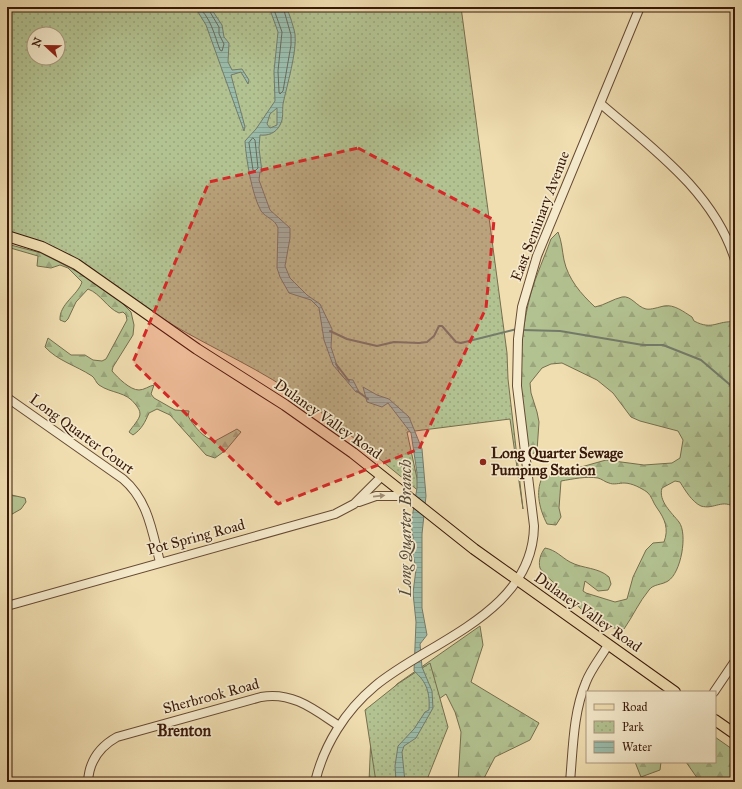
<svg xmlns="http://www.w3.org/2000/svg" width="742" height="789" viewBox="0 0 742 789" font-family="'IM FELL Great Primer',serif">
  <defs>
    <pattern id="forest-firs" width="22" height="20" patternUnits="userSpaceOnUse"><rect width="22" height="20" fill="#b3c291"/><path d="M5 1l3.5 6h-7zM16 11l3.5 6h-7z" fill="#9ba67c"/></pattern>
    <pattern id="park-dots" width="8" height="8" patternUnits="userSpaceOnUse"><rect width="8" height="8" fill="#b3c291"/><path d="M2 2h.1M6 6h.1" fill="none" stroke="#9ba67c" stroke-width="1.8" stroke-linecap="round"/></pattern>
    <pattern id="water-rules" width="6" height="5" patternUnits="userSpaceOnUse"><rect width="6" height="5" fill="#9abcab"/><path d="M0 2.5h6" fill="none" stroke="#85a192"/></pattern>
  </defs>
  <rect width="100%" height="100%" fill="#f0deb1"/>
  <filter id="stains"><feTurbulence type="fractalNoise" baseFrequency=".005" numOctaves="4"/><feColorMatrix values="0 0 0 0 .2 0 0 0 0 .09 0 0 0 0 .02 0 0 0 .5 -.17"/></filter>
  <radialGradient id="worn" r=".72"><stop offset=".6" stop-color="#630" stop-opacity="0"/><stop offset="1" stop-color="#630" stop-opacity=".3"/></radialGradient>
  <!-- forest -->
  <g fill="url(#forest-firs)" stroke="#766e4e">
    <path d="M558,232C562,242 562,250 564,260C568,279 581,294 595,307C605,305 613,299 622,297C631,295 637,307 646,309C651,310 659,307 664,306C674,304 684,312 692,317L694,321C713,331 717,320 735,322V508C723,498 714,510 701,506C692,502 685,490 680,482L675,481L662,488C658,501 672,513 679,522C688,534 681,573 668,581C662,585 653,584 649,590C639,602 633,616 624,629C616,628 607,628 600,625C595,623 541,572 540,568C538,561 541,553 545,548C556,550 561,557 570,562C583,569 598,567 609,577L611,584L608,590L598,591L585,581L583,591L586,593L615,602L627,599L633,577L646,550L653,543L664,542C669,529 665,519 657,508C653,503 652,496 647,492C641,488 632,483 624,483C620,483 613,485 609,483C605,482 602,479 598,478C586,476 573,479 561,481L559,508L561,517L556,525L547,524C540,510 535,493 542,478L606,460L644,465L672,463L680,458L683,440L678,431L640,421L631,417L613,393L597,380L562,363L551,364L542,368L530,383L531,393L537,412L539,422L537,451L529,456C517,406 517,343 531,293C536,275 545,256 551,239Z"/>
    <path d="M7,244L41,253L80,273L117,298L131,312L134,325L133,335L113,367L112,371C118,378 130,390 139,390C144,390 149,386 154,385L151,394L154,398L175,410L189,411L188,416C193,425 204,439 215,441L237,429L241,432L226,450L215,458L206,455L170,415L157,409L149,413C145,422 142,429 133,435L129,432C132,427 140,419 140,414C140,410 138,408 136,405C126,391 112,394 99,385C96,383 95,378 92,376C75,365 58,361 45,347L48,338L71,355H85L93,360L102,361L106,359L127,320L126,315L123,312L119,313C107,308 101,294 88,289L76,302L68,319L65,322L60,320C59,304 78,295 82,282L68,268L60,265L51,268L37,266L38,256L7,247Z"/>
    <polygon points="7,494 25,498 26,502 21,509 7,517"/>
    <polygon points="480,626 483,645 471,682 539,723 530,740 495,757 482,782 458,782 461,732 455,712 446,694 429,706 416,782 369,782 372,712 397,684"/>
    <polygon points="715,737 735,751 735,782 700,782 686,762 715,762"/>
    <polygon points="635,762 661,762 660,770 641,777"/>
  </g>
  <!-- park -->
  <g fill="url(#park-dots)" stroke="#766e4e" fill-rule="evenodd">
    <path d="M7,7H461L507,353L508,379L523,509L510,419L407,432L420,492C377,458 335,420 289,390C245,361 196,341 152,312C101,279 69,245 7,232ZM34,34H58V58H34Z"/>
    <polygon points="430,663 448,727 426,782 376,782 365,710 399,683"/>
  </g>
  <!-- water -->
  <g fill="url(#water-rules)" stroke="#737b6b" fill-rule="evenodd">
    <polygon points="188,7 210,7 222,25 224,37 229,43 228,62 232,70 242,69 249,80 248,84 241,72 231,75 245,127 244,131 206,25 198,12"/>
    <path d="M269,7H286C290,15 293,25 295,34C297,52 287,85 283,104C282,112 284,118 280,125C276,133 268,136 260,135L259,148L262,172H260L259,180L270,210L290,228V238L285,266L290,278L307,295L320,304L332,329L331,347L339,372L345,379L353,380L359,392H356L333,365L324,340L319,308L311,300L289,293L280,277L277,268L278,228C275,219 266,218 261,211C252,195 246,159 245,141L256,129L275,101L274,71L278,32ZM277,108V125L270,128L267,124L270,114Z"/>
    <path d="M363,387L377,395L389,399L409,417L422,449L426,496L422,534V608L427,635L420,644L422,667L432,691L433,708L416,738L404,746L402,752L405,782L396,781L395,766L398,746L414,729L425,712L429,710C430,693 427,682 414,671L416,622L413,593L416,569L413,555V537L411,524L417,488V473L411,433L388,403L382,407L367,402Z"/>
  </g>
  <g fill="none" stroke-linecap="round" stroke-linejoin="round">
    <!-- shore -->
    <g stroke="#6a6a5a" stroke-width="1">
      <path d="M197,7C210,14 215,37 220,50L222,51L224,44L219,34V27L207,7"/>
      <polyline points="273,7 282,32 278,71 279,92 280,94 283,91 291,45 291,35 283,7"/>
      <polygon points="253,138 255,140 258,168 255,171 253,170 249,143"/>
    </g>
    <!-- stream -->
    <g stroke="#737b6b" stroke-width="2">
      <polyline points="522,330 560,331 643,345 663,345 701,360 735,389"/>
      <polyline points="330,331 347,339 377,346 394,342 419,343 427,342 434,336 439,326 442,326 456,342 461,343 517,329"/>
      <polyline points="336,364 349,381"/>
      <polyline points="357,391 368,399"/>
    </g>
    <!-- minor casing -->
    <g stroke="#674a34" stroke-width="10">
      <g id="minor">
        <path d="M601,104C652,148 714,192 735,260"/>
        <path d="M9,399L123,479C148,500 152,531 160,562"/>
        <polyline points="359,502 376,496 405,496"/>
        <polyline points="7,606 335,514 354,504 382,476"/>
        <polyline points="714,692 735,661"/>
        <path d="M88,782C89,761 99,747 117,737L261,697C292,691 315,710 339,726"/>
        <path d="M315,782C324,745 345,711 375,686C429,641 533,613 534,526L517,386L518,339L522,307L537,256L640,7"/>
        <path d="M570,782C573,749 573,713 586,682C591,669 601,657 608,645"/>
      </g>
    </g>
    <!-- major casing -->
    <g stroke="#39190a" stroke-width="12">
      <g id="major">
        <polyline points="7,236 42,247 76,264 197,349 285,405 353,453 474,549 675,692"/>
        <polyline points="715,720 735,734"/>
      </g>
    </g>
    <!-- minor -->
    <use href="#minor" stroke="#f5eacc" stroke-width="8"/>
    <!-- major -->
    <use href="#major" stroke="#f0deb1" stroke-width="10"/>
  </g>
  <!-- one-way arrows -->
  <defs><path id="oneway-solid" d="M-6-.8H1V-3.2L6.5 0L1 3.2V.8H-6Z"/></defs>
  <use fill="#a08c75" href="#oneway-solid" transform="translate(379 496) rotate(-6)"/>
  <!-- marked area -->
  <path fill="#d62828" fill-opacity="0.2" stroke="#d62828" stroke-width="3" stroke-dasharray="8 5" stroke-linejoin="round" d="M358,148L494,220L486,308L419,449L278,504L133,362L209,182Z"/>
  <!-- markers -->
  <circle fill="#8f2418" stroke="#f5eacc" stroke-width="1.5" cx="483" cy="462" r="4"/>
  <g text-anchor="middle" stroke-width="3.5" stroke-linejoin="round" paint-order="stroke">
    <!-- street labels -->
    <g font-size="15" fill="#39190a" stroke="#f5eacc">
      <text transform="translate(540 216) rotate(-69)" y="5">East Seminary Avenue</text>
      <text transform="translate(328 419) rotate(35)" y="5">Dulaney Valley Road</text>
      <text transform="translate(82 434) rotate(36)" y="5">Long Quarter Court</text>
      <text transform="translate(196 537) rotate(-15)" y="5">Pot Spring Road</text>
      <text transform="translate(588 612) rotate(35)" y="5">Dulaney Valley Road</text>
      <text transform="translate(211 696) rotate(-15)" y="5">Sherbrook Road</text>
    </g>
    <!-- poi labels -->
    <g font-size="15" font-weight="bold" fill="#39190a" stroke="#f5eacc" text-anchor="start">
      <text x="491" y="458">Long Quarter Sewage<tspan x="491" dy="17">Pumping Station</tspan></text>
    </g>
    <!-- water labels -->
    <g font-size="16" font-style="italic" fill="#564a3a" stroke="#f5eacc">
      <text transform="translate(405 528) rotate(-90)" y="6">Long Quarter Branch</text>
    </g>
    <!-- neighbourhood labels -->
    <g font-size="16" font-weight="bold" fill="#39190a" stroke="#f5eacc">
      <text x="184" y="736">Brenton</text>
    </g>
  </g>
  <!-- margin -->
  <rect width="742" height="789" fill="none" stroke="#f0deb1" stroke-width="24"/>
  <rect x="8" y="8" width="726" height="773" fill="none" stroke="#39190a" stroke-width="2"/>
  <rect x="12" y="12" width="718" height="765" fill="none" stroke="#39190a"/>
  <!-- legend -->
  <rect x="586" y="691" width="130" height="72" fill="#f5eacc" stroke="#aa967e"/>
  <rect x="594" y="704" width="20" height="6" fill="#f0deb1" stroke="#aa967e"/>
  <text x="622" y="711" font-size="12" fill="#39190a">Road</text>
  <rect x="594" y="721" width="20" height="12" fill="url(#park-dots)" stroke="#aa967e"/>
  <text x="622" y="731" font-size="12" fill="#39190a">Park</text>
  <rect x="594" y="741" width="20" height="12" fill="url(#water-rules)" stroke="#aa967e"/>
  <text x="622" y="751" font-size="12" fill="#39190a">Water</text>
  <!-- north arrow -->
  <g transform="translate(46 46) rotate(292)"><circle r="19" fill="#f5eacc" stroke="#aa967e"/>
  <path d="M0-3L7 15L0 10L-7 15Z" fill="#8f2418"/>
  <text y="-6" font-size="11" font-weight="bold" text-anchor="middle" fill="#39190a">N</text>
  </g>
  <rect width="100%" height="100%" filter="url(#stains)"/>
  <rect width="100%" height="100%" fill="url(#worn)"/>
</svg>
